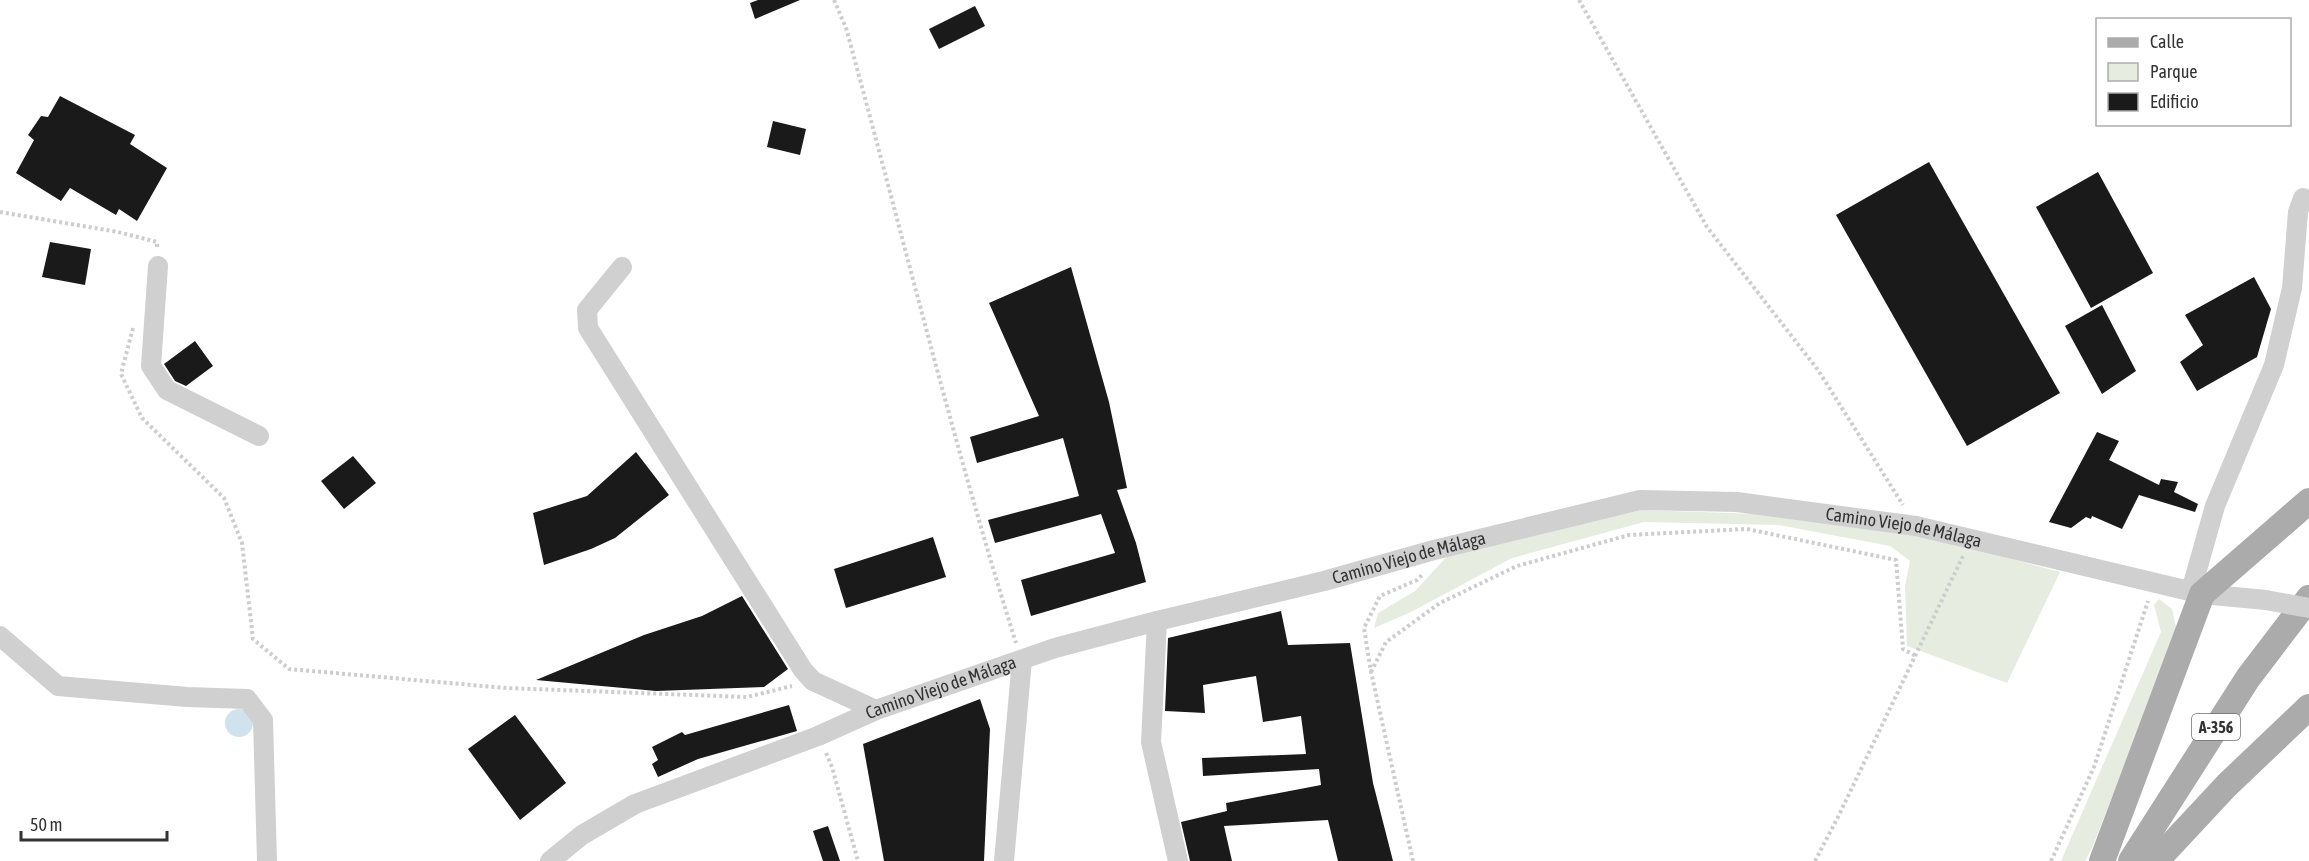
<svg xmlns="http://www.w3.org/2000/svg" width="2309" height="861" viewBox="0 0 2309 861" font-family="'Asap Condensed',sans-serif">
  <rect width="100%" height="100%" fill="#fff"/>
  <!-- green -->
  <g fill="#e6ecdf">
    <polygon points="1642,510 1785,515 1931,537 2060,572 2007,683 1907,646 1905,586 1910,561 1890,546 1779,525 1644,522 1512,558 1411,612 1374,628 1378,613 1415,591 1451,552"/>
    <polygon points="2159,599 2172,609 2177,631 2092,848 2085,861 2061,861 2161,632 2154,605"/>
  </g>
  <!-- water -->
  <circle fill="#cfe2ee" cx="239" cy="723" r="14"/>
  <!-- building -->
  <g fill="#1a1a1a">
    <polygon points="758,0 800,0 755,19 750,3"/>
    <polygon points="975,6 985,26 939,49 929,29"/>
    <polygon points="60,96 135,135 130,144 167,168 137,221 119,209 116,215 70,188 61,201 16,173 34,140 28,135 41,116 48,117"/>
    <polygon points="773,121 806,129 800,155 767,147"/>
    <polygon points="1929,162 2060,393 1967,446 1836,215"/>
    <polygon points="2098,172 2153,273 2091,308 2036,207"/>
    <polygon points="50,242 91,249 85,285 42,277"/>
    <polygon points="1071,267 1109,402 1127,488 1117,490 1136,543 1146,582 1031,616 1021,580 1115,553 1101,514 995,543 988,520 1079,496 1063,438 977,463 970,437 1039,416 989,303"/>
    <polygon points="2254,277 2271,309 2257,357 2197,391 2180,362 2203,345 2185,315"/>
    <polygon points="2102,305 2136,371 2102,394 2065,326"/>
    <polygon points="195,341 213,366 186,386 175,381 164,364"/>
    <polygon points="2097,432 2119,441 2109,460 2159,485 2161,479 2178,482 2174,492 2198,504 2195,512 2139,495 2122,529 2092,516 2091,519 2086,517 2071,528 2049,522"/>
    <polygon points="636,452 669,495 615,538 591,549 544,565 533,513 587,496"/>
    <polygon points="353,456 376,483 344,509 321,481"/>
    <polygon points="933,537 946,577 846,608 834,569"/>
    <polygon points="742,596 788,669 764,687 656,691 536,680 644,635 702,616"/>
    <polygon points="1281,611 1288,645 1350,643 1373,783 1393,861 1338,861 1328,820 1224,826 1232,861 1190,861 1181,822 1227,811 1226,803 1321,785 1319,769 1203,776 1202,758 1306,754 1301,716 1263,722 1256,676 1203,685 1205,713 1165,711 1168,638"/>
    <polygon points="980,699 990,729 984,861 884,861 863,744"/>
    <polygon points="789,705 797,731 698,759 658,777 652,764 658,760 652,747 682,732 685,735"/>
    <polygon points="515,715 566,783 520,820 468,749"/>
    <polygon points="828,826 840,861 823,861 813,831"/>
  </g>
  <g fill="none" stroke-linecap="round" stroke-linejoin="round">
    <!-- path -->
    <g stroke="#cdcdcd" stroke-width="4" stroke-dasharray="3 3" stroke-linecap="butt">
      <path d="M834,0L846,28C902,232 952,440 1016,643"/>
      <polyline points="1579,0 1707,227 1818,370 1903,505"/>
      <polyline points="0,212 118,232 157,242 157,248"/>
      <polyline points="133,328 121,374 142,418 224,498 242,543 253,639 289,669 506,688 747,697 792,686"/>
      <polyline points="1371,672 1386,642 1440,603 1517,566 1629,535 1747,529 1896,560 1903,649 1916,656"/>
      <polyline points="826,753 832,767 858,861"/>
      <polyline points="1413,861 1371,672 1364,628 1380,596 1417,580 1424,573"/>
      <polyline points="1815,861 1838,817 1963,556"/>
      <polyline points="2051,861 2094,767 2148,601"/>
    </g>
    <!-- minor -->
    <g stroke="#d0d0d0" stroke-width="20">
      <polyline points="158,266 151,366 167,390 259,436"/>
      <polyline points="622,267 587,310 588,328 803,670 813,681 876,710"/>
      <polyline points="2191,591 2215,506 2274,365 2292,288 2298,212 2303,198"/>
      <polyline points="1157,621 1151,742 1178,861"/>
      <polyline points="0,636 58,686 187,697 247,699 263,720 267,861"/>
      <path id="s1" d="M550,861L582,835L635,804L818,736L876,710L1055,648L1157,621L1324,581L1434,550L1640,500L1737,502L1916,526L2202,594L2266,600"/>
      <polyline points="1004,861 1022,660"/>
    </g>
    <!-- major -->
    <g stroke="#ababab" stroke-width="26">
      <polyline points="2102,861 2202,594 2309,501"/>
      <polyline points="2131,861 2248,678 2309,598"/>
      <polyline points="2156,861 2227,785 2309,707"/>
    </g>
    <!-- minor-bridge -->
    <polyline stroke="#d0d0d0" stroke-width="20" points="2266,600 2309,608"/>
  </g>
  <g text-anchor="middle" stroke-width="6" stroke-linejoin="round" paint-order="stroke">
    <!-- shield labels -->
    <rect fill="#fff" stroke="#707070" stroke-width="1.5" x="2192" y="714" width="48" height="26" rx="4.5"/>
    <g font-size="16" font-weight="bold" fill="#333">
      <text x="2216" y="733">A-356</text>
    </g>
    <!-- street labels -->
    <g font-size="18" fill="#333" stroke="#fff">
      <text dy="6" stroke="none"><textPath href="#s1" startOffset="1420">Camino Viejo de Málaga</textPath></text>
      <text dy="6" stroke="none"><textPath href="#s1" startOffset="916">Camino Viejo de Málaga</textPath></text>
      <text dy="6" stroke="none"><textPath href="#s1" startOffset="430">Camino Viejo de Málaga</textPath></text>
    </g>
  </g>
  <!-- legend -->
  <rect x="2096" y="18" width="195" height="108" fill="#ffffff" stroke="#adadad" stroke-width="1.5"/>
  <rect x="2108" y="38" width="30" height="9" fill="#ababab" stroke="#adadad" stroke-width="1.5"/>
  <text x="2150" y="48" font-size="18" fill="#333333">Calle</text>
  <rect x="2108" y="63" width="30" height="18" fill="#e6ecdf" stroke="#adadad" stroke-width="1.5"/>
  <text x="2150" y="78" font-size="18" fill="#333333">Parque</text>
  <rect x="2108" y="93" width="30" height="18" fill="#1a1a1a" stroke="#adadad" stroke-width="1.5"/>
  <text x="2150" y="108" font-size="18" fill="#333333">Edificio</text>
  <!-- scale -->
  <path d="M21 831v9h146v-9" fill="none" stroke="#333333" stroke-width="3"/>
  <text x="30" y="831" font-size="18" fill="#333333" stroke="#ffffff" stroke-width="4.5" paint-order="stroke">50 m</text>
</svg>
